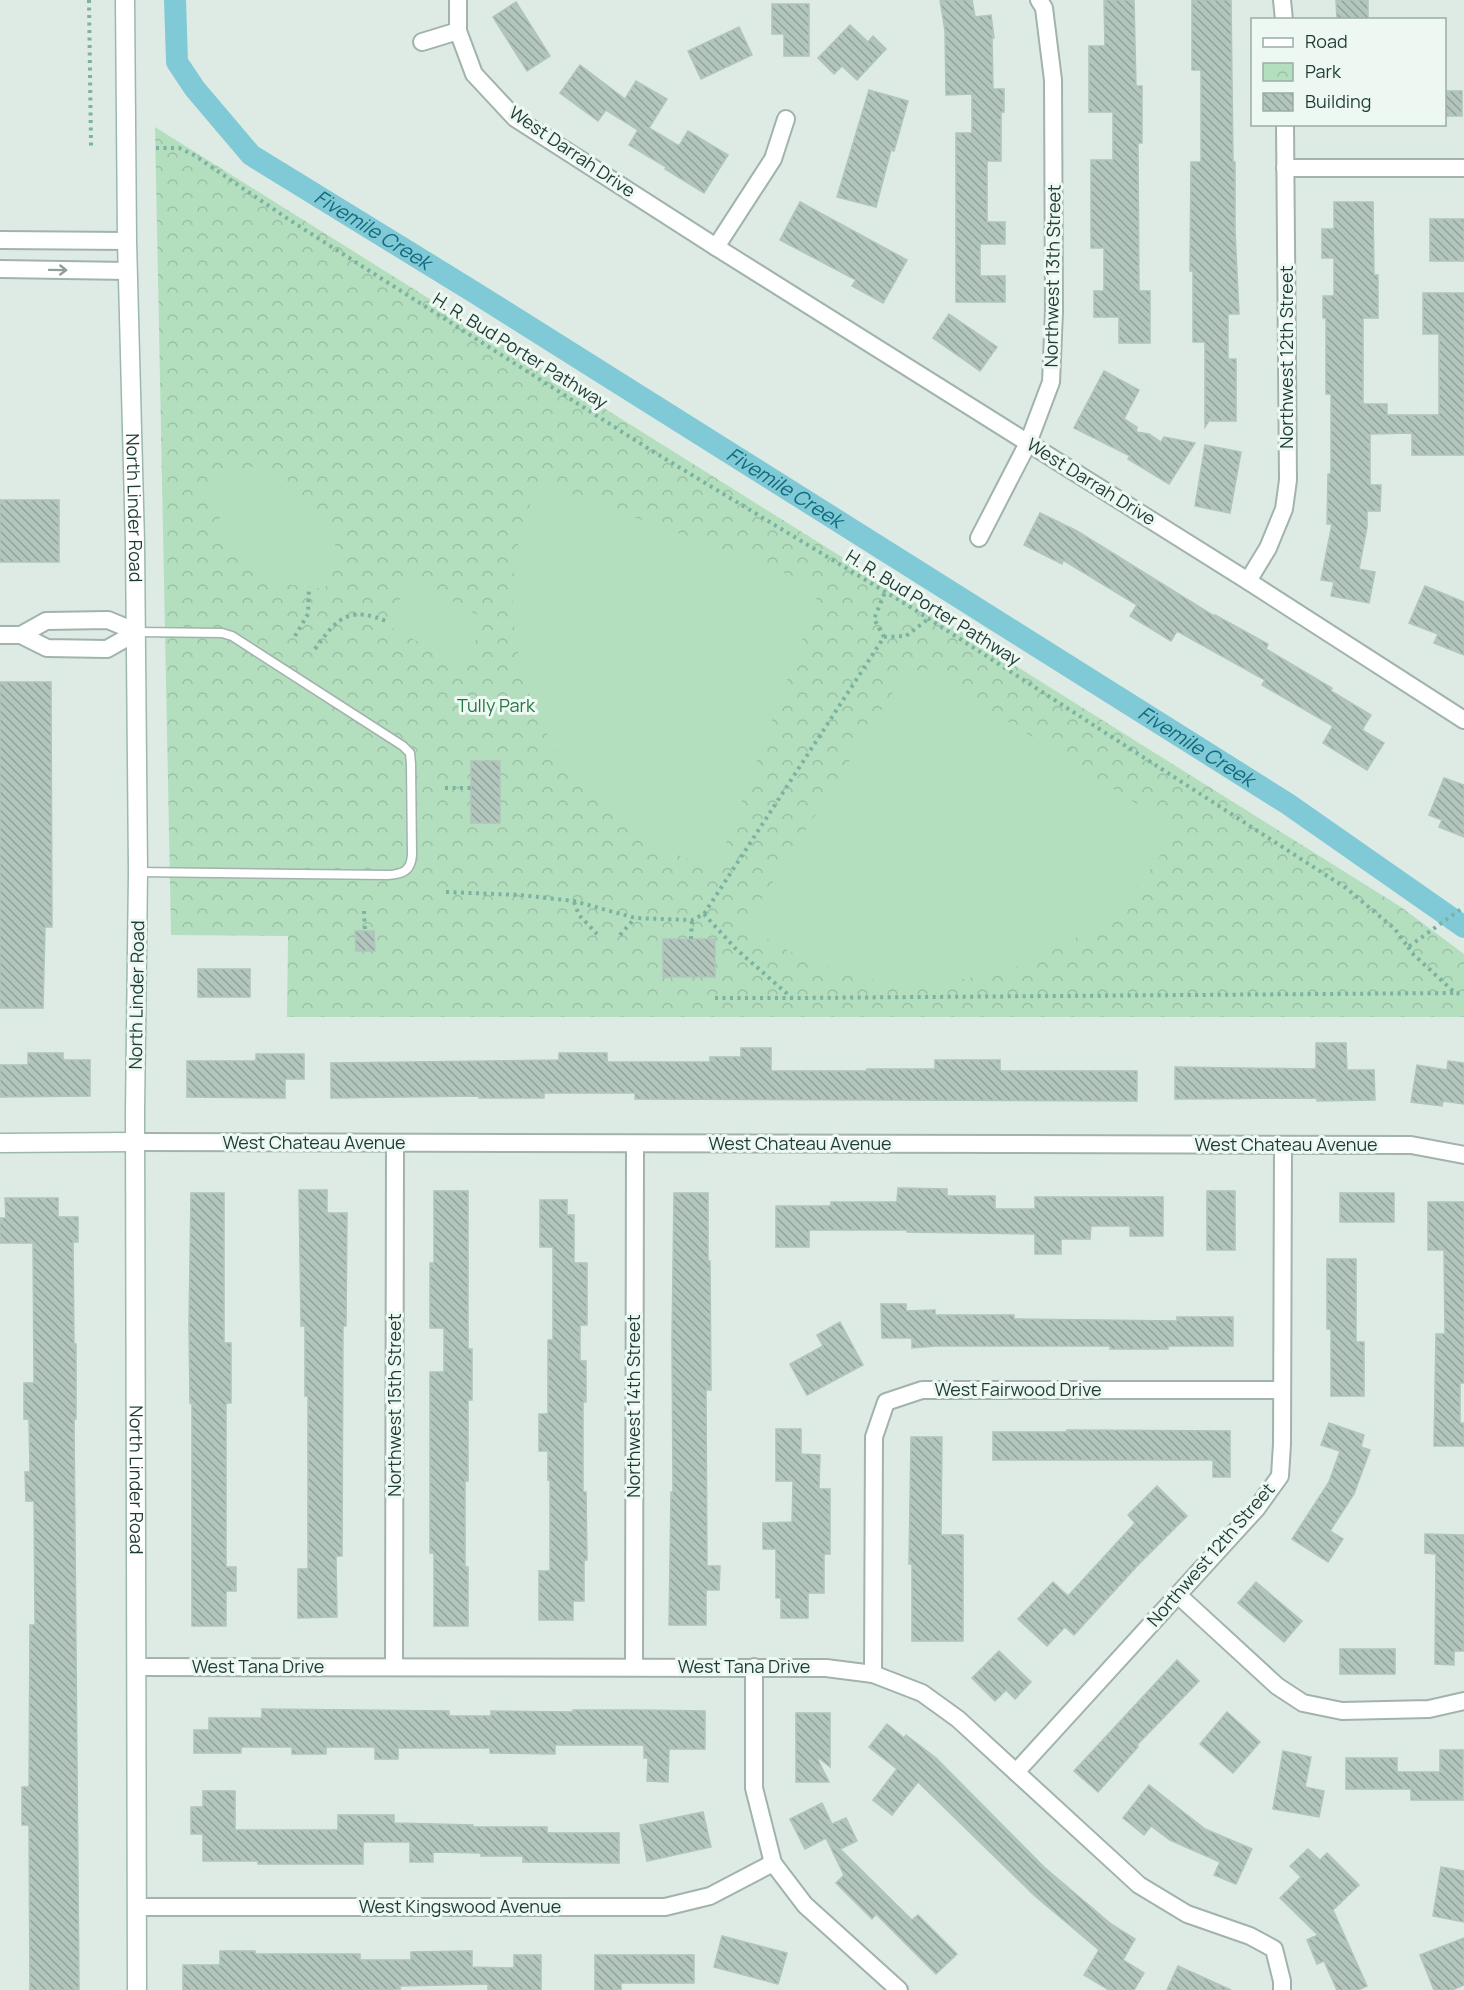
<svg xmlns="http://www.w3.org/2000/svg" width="1464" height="1990" viewBox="0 0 1464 1990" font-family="Manrope,sans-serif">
  <defs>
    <pattern id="park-crowns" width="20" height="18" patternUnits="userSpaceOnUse" patternTransform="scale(1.5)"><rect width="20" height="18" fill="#b4dfbf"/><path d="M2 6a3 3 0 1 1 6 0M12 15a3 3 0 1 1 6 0" fill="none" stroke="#9ac0a5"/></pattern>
    <pattern id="building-back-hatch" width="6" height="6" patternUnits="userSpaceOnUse" patternTransform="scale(1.5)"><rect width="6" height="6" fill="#b3c6be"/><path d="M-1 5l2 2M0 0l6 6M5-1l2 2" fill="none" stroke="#91a29b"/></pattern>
  </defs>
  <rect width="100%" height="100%" fill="#deebe5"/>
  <!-- park -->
  <polygon fill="url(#park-crowns)" points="155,127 1401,907 1464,954 1464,1017 287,1017 288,936 171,935"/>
  <!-- garden -->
  <g fill="#b4dfbf">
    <path d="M250,467C260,467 269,467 278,472C287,477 290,486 297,493C313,507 334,517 332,541L336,546L337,556C335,559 332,561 332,564C329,572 334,580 326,586C320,589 313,588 307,587C278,584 251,574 241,544L231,542L224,533L208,480Z"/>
    <path d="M540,482L809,582L817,600L716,870C680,858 647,840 616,816C609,811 601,806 595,800C588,793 583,785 578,778C560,756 543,731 533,704C505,633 505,551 540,482Z"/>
    <polygon points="411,579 487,620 462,665 386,625"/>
    <polygon points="926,669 1176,829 1163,852 1142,881 1104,920 1061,947 1007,971 937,984 867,980 803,959 745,926 905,673"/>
  </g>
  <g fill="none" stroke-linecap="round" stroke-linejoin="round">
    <!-- canal -->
    <path stroke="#80c9d6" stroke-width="22" id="s1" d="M175,0L177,62L195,89L251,155L477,294L1288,804L1464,927"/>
  </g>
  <!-- building -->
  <g fill="url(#building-back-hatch)" stroke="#b0c5bc" stroke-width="1.5">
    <polygon points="940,0 972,0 975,17 991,15 994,38 992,38 993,89 1004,89 1004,112 1001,112 1001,161 987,161 987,222 1005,222 1005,244 980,244 980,276 1005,276 1005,302 956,302 956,133 972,133 972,94 946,95 945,31"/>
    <polygon points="1104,0 1134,0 1136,86 1142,86 1142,143 1138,143 1139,291 1150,291 1150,343 1119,343 1119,317 1094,317 1094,291 1104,291 1104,248 1091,248 1091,160 1113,160 1113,112 1089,112 1089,46 1105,46"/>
    <polygon points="1192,0 1231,0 1233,162 1235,162 1235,231 1239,314 1228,314 1228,359 1236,359 1236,421 1211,421 1212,416 1205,427 1205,342 1193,342 1193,271 1190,271 1191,162 1201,162 1201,70 1192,70"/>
    <polygon points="1336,0 1368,0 1368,20 1337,20"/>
    <polygon points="516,2 550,56 527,71 493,17"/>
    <polygon points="772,4 809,4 809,56 784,56 784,34 772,34"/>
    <polygon points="850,25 868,42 873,36 886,49 857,80 842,66 834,74 818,58"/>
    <polygon points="739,27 752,55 701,79 688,51"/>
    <polygon points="580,65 625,99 636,81 667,99 649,128 679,146 688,131 728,155 704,193 665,169 666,167 629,145 638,130 606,110 598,121 560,93"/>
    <polygon points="869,90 908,101 894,151 891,150 876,207 837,197"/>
    <rect x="1444" y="91" width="18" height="25"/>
    <polygon points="800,202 907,260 883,303 852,286 856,280 780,240"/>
    <polygon points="1334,202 1373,202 1374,275 1378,275 1378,318 1363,318 1363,404 1387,404 1387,415 1439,415 1439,334 1423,334 1423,293 1464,293 1464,455 1412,455 1412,433 1370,434 1370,485 1381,485 1380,511 1367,511 1367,527 1359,569 1375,572 1369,603 1331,596 1334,582 1321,580 1332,524 1327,524 1328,474 1331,474 1331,394 1326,394 1326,318 1323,318 1323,296 1334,296 1334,258 1322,258 1322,229 1334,229"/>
    <rect x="1430" y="219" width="34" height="42"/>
    <polygon points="949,314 997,347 980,371 933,338"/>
    <polygon points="1104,371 1139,390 1124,419 1137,427 1136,432 1149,434 1161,442 1164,437 1195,443 1169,484 1128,459 1130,456 1074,428"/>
    <polygon points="1205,445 1241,452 1230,513 1195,506"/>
    <rect x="0" y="500" width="59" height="62"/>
    <polygon points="1040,513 1077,531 1214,616 1215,615 1268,644 1266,649 1332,688 1331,691 1371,715 1362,730 1384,743 1367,770 1323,743 1333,726 1262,685 1265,680 1177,631 1171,641 1130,616 1137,605 1063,560 1062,564 1024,545"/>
    <polygon points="1425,586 1464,602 1464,655 1434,643 1438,634 1409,623"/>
    <polygon points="0,682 51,682 52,927 45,927 43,1008 0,1008"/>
    <rect x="471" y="761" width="29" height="62"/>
    <polygon points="1444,778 1464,785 1464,837 1439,827 1442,820 1429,815"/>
    <polygon points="355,931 374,931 375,951 356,951"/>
    <rect x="663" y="939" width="52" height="38"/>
    <rect x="198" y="969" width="52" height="28"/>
    <polygon points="1316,1043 1346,1043 1347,1070 1374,1070 1375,1100 1317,1101 1317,1098 1175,1099 1175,1067 1316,1069"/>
    <polygon points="741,1048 771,1048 771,1071 867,1071 867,1069 935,1069 935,1060 1000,1060 1000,1071 1137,1071 1137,1101 635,1099 635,1093 544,1093 544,1098 479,1098 479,1096 331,1098 331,1063 559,1060 559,1053 607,1053 607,1062 710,1062 710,1057 741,1057"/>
    <polygon points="28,1053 63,1053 63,1060 90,1060 90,1096 0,1097 0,1065 28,1065"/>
    <polygon points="256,1054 304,1054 304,1079 285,1079 285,1098 187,1097 187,1061 256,1061"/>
    <polygon points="1448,1061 1464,1063 1464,1104 1443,1101 1442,1106 1411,1102 1417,1065 1447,1070"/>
    <polygon points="898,1188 947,1189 947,1196 995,1196 995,1209 1035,1209 1035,1197 1163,1197 1163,1236 1130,1236 1130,1226 1091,1226 1090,1239 1061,1239 1061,1254 1035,1254 1035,1234 907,1232 907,1230 809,1230 809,1247 776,1247 776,1206 831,1206 831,1202 897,1202"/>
    <polygon points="299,1190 327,1190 327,1213 347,1213 346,1326 343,1326 342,1556 336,1556 337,1617 298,1618 298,1569 308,1569 308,1396 305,1396 305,1326 301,1326"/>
    <polygon points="434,1191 468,1191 468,1349 472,1349 472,1400 468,1400 468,1481 465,1481 465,1567 468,1567 468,1626 434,1626 434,1553 430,1553 430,1372 444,1372 444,1328 430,1328 430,1263 434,1263"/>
    <rect x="1207" y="1191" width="28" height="59"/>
    <polygon points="191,1193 224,1193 224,1343 231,1343 231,1403 226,1403 226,1567 236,1567 236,1591 226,1591 226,1626 192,1626 192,1403 190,1403 189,1325"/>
    <polygon points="674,1193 708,1193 708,1261 710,1261 711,1390 706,1390 707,1566 720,1566 719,1590 706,1590 706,1625 669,1625 671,1492 673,1492 672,1340"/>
    <rect x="1340" y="1193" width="54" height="29"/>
    <polygon points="5,1198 58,1198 58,1217 78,1217 78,1242 73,1242 74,1344 76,1344 76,1419 74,1419 79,1990 30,1990 29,1825 22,1825 22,1787 29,1787 30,1625 35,1625 34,1501 26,1501 25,1472 30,1472 29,1419 24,1419 24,1383 34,1383 33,1243 0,1243 0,1218 6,1218"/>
    <polygon points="540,1200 567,1200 567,1215 574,1215 574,1263 587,1263 587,1325 580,1325 580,1361 586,1361 586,1402 583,1402 583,1492 586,1492 587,1560 584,1560 584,1601 573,1601 573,1620 539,1620 539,1571 550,1571 550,1480 548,1480 548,1451 539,1451 539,1414 548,1414 548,1340 553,1340 553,1247 540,1247"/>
    <polygon points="1428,1202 1464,1202 1464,1383 1460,1383 1460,1423 1464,1423 1464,1446 1434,1446 1436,1334 1445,1334 1444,1250 1428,1250"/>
    <polygon points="1327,1259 1356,1259 1356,1342 1364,1342 1364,1396 1331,1396 1331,1329 1327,1329"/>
    <polygon points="881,1304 906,1304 906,1311 935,1310 935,1315 1014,1315 1014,1319 1177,1321 1177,1317 1233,1317 1233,1346 1168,1346 1168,1349 1110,1349 1110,1346 936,1346 912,1348 912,1338 882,1338"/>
    <polygon points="840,1322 863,1365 807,1395 790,1364 823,1346 817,1335"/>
    <polygon points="1329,1423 1364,1435 1361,1447 1370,1450 1354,1494 1330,1531 1343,1539 1328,1562 1292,1539 1329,1482 1340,1451 1321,1445"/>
    <polygon points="776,1429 801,1429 801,1454 820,1455 819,1489 830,1489 830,1554 824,1554 824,1593 808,1593 808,1618 781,1618 781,1598 776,1598 776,1549 763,1549 763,1523 792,1522 793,1481 776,1481"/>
    <polygon points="1067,1430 1230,1431 1230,1477 1213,1477 1213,1460 993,1460 993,1432 1067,1432"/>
    <polygon points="911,1437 942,1437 941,1535 963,1535 963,1641 912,1641 912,1564 909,1564"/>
    <polygon points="1157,1486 1187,1516 1137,1566 1074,1635 1065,1627 1047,1646 1018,1619 1053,1582 1068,1596 1135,1523 1128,1515"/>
    <polygon points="1425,1534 1464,1535 1464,1651 1454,1651 1454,1665 1435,1664 1436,1554 1425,1553"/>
    <polygon points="1256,1582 1302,1621 1284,1642 1238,1603"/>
    <rect x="1340" y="1649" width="55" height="25"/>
    <polygon points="999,1651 1031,1682 1015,1699 1006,1690 995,1701 972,1678"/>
    <polygon points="1177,1660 1199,1681 1137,1745 1138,1747 1098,1792 1074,1771"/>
    <polygon points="262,1709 449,1711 449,1716 491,1716 491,1711 573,1712 573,1710 638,1710 705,1711 705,1749 669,1749 668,1782 647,1781 648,1758 644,1758 644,1745 555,1745 555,1754 490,1753 490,1748 398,1748 398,1759 375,1759 375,1747 326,1747 326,1754 292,1754 292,1747 241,1747 241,1753 194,1753 194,1730 209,1730 209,1718 262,1718"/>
    <polygon points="1227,1712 1260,1742 1233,1773 1200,1744"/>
    <polygon points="796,1713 830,1713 830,1767 816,1756 829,1782 796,1782"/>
    <polygon points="887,1724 904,1738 906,1735 936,1758 1044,1867 1111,1924 1135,1939 1123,1960 1144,1973 1134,1990 1109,1990 1084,1975 1099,1950 1035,1896 918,1782 892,1815 873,1800 897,1769 869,1747"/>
    <polygon points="1440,1750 1463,1750 1463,1800 1411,1800 1411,1789 1346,1789 1346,1758 1397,1758 1397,1772 1440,1772"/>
    <polygon points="1283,1751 1311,1757 1305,1787 1324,1791 1319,1817 1273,1809"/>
    <polygon points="1149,1785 1205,1829 1252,1849 1236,1884 1214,1875 1220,1862 1170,1840 1151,1826 1144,1835 1123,1818"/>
    <polygon points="203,1791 235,1791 235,1830 338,1830 338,1815 394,1815 394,1823 473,1825 473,1827 547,1827 547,1833 619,1833 619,1863 523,1862 523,1856 481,1856 481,1853 433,1852 433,1862 410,1862 410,1842 363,1842 363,1864 258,1864 258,1861 203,1861 203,1834 191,1834 191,1807 203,1807"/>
    <polygon points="822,1803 832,1824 846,1818 857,1841 840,1849 912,1920 918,1915 957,1954 936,1974 876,1914 872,1919 836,1883 844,1875 826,1838 805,1849 790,1819"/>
    <polygon points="703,1812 711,1847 647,1861 640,1825"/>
    <polygon points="1308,1849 1320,1860 1327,1853 1359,1885 1333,1910 1367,1986 1358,1990 1337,1990 1324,1961 1317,1964 1307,1940 1318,1935 1280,1898 1301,1877 1290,1866"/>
    <polygon points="1441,1867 1464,1871 1464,1922 1433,1916"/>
    <polygon points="722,1936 787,1953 778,1984 714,1967"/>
    <polygon points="1464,1938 1464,1985 1452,1990 1434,1990 1420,1955"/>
    <polygon points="220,1951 255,1951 255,1954 360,1954 360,1960 411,1960 411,1952 472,1951 472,1967 514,1968 514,1955 541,1955 541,1990 488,1990 488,1984 400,1986 400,1989 359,1990 183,1990 183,1965 220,1965"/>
    <polygon points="595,1955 694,1955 694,1983 621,1983 621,1990 595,1990"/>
    <polygon points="1178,1966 1231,1990 1167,1990"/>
  </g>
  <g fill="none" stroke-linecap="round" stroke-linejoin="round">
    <!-- lane casing -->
    <g stroke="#a1b3ac" stroke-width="11">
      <path id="lane" d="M137,632L222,633L232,636L403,746L410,753L411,764L412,855C411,871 403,874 388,875L138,872"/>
    </g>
    <!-- street casing -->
    <g stroke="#a1b3ac" stroke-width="20">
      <g id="street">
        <polyline points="458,0 458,31 474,74 515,118 716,247 1248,581 1464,720"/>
        <polyline points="1282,0 1284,20"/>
        <polyline points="422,42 458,31"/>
        <polyline points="1285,168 1464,168"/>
        <polyline points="0,240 127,241"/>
        <polyline points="716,247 773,159 786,119"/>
        <polyline points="0,269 128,271"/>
        <polyline points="979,538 1028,443 1051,382 1054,311 1053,80 1044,8 1039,0"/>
        <polyline points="1248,581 1268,548 1284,509 1288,480 1285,124"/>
        <polygon points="108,620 137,632 107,649 47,648 21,635 46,621"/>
        <polyline points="0,635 21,635"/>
        <polyline points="135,1142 1411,1145 1464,1155"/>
        <polyline points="1178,1595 1277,1686 1303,1703 1342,1711 1429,1709 1464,1701"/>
        <polyline points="136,1667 826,1668 873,1674 922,1693 958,1719 1139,1885 1187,1914 1250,1936 1274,1949 1282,1981 1282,1990"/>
        <polyline points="394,1667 395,1144"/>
        <polyline points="634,1667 635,1144"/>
        <polyline points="754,1667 754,1788 773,1863 805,1905 899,1990"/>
        <polyline points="873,1674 874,1437 886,1402 922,1390 1282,1390"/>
        <polyline points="1016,1772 1257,1508 1280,1476 1282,1444 1283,1145"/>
        <polyline points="137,1907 665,1907 710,1896 773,1863"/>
      </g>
    </g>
    <!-- secondary casing -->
    <g stroke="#9cb8ae" stroke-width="21">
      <g id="secondary">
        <path id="s2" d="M125,0L127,241L135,543L138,872L135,1112L137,1990"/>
        <polyline points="0,1143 135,1142"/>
      </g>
    </g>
    <!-- path -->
    <g stroke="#7bb2a1" stroke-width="4" stroke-dasharray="3 4.5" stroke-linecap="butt">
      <polyline points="89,0 91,146 94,146"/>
      <polyline points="156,148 179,148 194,155 288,219 649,449 912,608 1346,888 1395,929 1408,947 1464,907"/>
      <polyline points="295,636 308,614 309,587"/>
      <polyline points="884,637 874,619 885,592"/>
      <path d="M315,649C337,618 349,605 388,622"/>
      <polyline points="445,788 471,788"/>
      <polyline points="446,892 520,895 574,901 635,918 692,920 704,914 884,637 906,636 928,619"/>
      <polyline points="574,902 579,915 597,934"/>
      <polyline points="364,911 365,931"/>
      <polyline points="704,914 735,948 792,998 1455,993"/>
      <polyline points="620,935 635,918"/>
      <polyline points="691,939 692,920"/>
      <polyline points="1408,947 1412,953 1455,993 1464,994"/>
      <polyline points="715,998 791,998"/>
    </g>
    <!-- lane -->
    <use href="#lane" stroke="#fff" stroke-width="8"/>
    <!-- street -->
    <use href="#street" stroke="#fff" stroke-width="16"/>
    <!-- secondary -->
    <use href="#secondary" stroke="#fff" stroke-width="18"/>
  </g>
  <!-- one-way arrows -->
  <defs><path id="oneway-shaft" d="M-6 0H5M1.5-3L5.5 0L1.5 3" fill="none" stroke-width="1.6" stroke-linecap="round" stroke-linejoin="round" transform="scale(1.5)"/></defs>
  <use stroke="#8e9e9a" href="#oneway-shaft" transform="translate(58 270) rotate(1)"/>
  <g text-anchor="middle" stroke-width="6" stroke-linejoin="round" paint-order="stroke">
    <!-- street labels -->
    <g font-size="18" fill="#1e3c34" stroke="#eef8f3">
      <text transform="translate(572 152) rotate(34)" y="6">West Darrah Drive</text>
      <text transform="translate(1053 276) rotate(-89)" y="6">Northwest 13th Street</text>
      <text transform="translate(520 351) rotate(32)" y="6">H. R. Bud Porter Pathway</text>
      <text transform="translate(1287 357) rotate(-90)" y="6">Northwest 12th Street</text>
      <text transform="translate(1091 482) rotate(32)" y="6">West Darrah Drive</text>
      <text dy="6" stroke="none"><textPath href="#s2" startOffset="508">North Linder Road</textPath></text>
      <text transform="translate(933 608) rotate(32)" y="6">H. R. Bud Porter Pathway</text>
      <text transform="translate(137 995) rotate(-89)" y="6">North Linder Road</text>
      <text x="314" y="1149">West Chateau Avenue</text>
      <text x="800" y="1150">West Chateau Avenue</text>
      <text x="1286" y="1151">West Chateau Avenue</text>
      <text x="1018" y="1396">West Fairwood Drive</text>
      <text transform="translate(395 1405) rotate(-90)" y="6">Northwest 15th Street</text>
      <text transform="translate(634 1406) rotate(-90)" y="6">Northwest 14th Street</text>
      <text dy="6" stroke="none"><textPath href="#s2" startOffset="1480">North Linder Road</textPath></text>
      <text transform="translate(1211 1555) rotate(-49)" y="6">Northwest 12th Street</text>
      <text x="258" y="1673">West Tana Drive</text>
      <text x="744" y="1673">West Tana Drive</text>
      <text x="460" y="1913">West Kingswood Avenue</text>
    </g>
    <!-- park labels -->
    <g font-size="18" fill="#247744" stroke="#eef8f3">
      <text x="496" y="712">Tully Park</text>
    </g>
    <!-- water labels -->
    <g font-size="20" font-style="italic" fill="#136c7d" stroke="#eef8f3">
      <text dy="7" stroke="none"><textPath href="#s1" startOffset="324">Fivemile Creek</textPath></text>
      <text dy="7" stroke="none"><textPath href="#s1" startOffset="810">Fivemile Creek</textPath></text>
      <text dy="7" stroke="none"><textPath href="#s1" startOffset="1296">Fivemile Creek</textPath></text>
    </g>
  </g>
  <!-- legend -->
  <rect x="1251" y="18" width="195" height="108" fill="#eef8f3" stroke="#9bada7" stroke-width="1.5"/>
  <rect x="1263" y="38" width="30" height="9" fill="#ffffff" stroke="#9bada7" stroke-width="1.5"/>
  <text x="1305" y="48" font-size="18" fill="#1e3c34">Road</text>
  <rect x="1263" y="63" width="30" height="18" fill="url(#park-crowns)" stroke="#9bada7" stroke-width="1.5"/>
  <text x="1305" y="78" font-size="18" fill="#1e3c34">Park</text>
  <rect x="1263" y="93" width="30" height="18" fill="url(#building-back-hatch)" stroke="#9bada7" stroke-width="1.5"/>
  <text x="1305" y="108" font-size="18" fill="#1e3c34">Building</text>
</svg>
